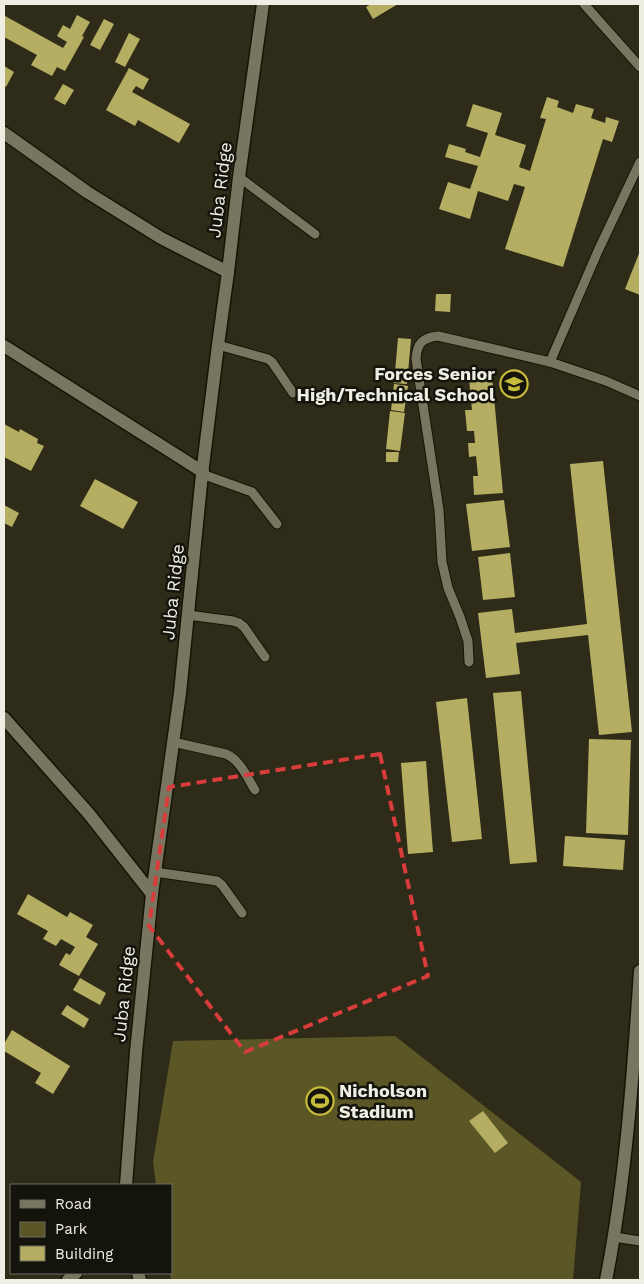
<svg xmlns="http://www.w3.org/2000/svg" width="644" height="1284" viewBox="0 0 644 1284" font-family="'Work Sans',sans-serif">
  <rect width="100%" height="100%" fill="#2e2c19"/>
  <!-- green -->
  <polygon fill="#5b5626" points="395,1036 581,1182 573,1280 171,1280 170,1273 171,1273 171,1185 156,1185 153,1162 173,1041"/>
  <!-- building -->
  <g fill="#b5ae62">
    <polygon points="371,4 398,4 373,19 366,7"/>
    <polygon points="77,15 90,22 82,36 84,37 65,71 57,67 52,76 31,65 37,55 4,37 4,18 5,16 63,48 67,42 57,36 63,25 70,29"/>
    <polygon points="104,19 114,24 100,50 90,45"/>
    <polygon points="129,33 140,39 125,67 115,62"/>
    <polygon points="4,66 14,72 6,87 4,85"/>
    <polygon points="129,68 149,79 143,90 136,86 132,92 190,124 179,143 138,120 135,126 106,110"/>
    <polygon points="63,84 74,90 65,105 54,99"/>
    <polygon points="547,97 559,101 557,107 573,113 576,104 594,109 591,118 605,123 606,117 619,121 612,142 603,139 563,267 505,249 525,187 514,184 508,201 478,191 470,219 439,209 448,182 470,189 478,166 445,157 449,144 466,149 465,152 480,157 488,133 466,126 473,104 502,113 495,135 526,145 519,167 530,171 546,119 540,118"/>
    <polygon points="640,251 640,295 625,289"/>
    <polygon points="436,294 451,294 450,312 435,311"/>
    <polygon points="398,338 411,339 407,384 394,383"/>
    <polygon points="492,376 503,493 474,495 473,476 478,476 476,456 469,457 468,443 475,443 474,431 467,431 465,410 472,410 469,378"/>
    <polygon points="394,384 408,386 404,412 391,410"/>
    <polygon points="390,411 405,413 400,451 386,449"/>
    <polygon points="4,424 19,432 20,429 38,439 37,443 44,446 31,471 4,457"/>
    <polygon points="386,452 399,452 398,462 386,462"/>
    <polygon points="603,461 632,732 599,735 588,635 516,643 520,674 486,678 478,613 512,609 515,633 587,624 570,464"/>
    <polygon points="95,479 138,502 123,529 80,506"/>
    <polygon points="504,500 510,547 472,551 466,504"/>
    <polygon points="4,505 19,513 12,527 4,523"/>
    <polygon points="510,553 515,597 483,600 478,557"/>
    <polygon points="521,691 537,862 510,864 493,693"/>
    <polygon points="467,698 482,839 452,842 436,702"/>
    <polygon points="589,739 631,740 628,835 586,833"/>
    <polygon points="426,761 433,852 408,854 401,763"/>
    <polygon points="565,836 625,840 623,870 563,866"/>
    <polygon points="28,894 67,917 70,912 93,925 86,937 98,944 79,976 59,965 66,953 70,955 75,947 61,939 56,946 43,939 48,931 17,914"/>
    <polygon points="80,978 106,993 100,1005 73,990"/>
    <polygon points="67,1005 89,1019 84,1028 61,1014"/>
    <polygon points="12,1030 70,1066 53,1094 35,1083 41,1073 4,1051 4,1044"/>
    <polygon points="483,1111 508,1143 495,1153 469,1121"/>
  </g>
  <g fill="none" stroke-linecap="round" stroke-linejoin="round">
    <!-- service casing -->
    <g stroke="#161404" stroke-width="11">
      <g id="service">
        <polyline points="584,4 640,67"/>
        <polyline points="239,177 315,234"/>
        <polyline points="218,345 268,359 272,362 293,393"/>
        <polyline points="550,362 598,251 640,162"/>
        <polyline points="202,474 252,492 277,524"/>
        <polyline points="188,615 233,621 239,623 244,627 265,657"/>
        <path d="M469,662L468,641L460,617L448,588L442,562L439,510L416,359C417,343 422,338 438,336L550,362L606,381L640,396"/>
        <path d="M173,742L226,754C240,760 247,777 255,790"/>
        <polyline points="155,872 217,881 222,885 242,913"/>
        <polyline points="614,1237 640,1241"/>
      </g>
    </g>
    <!-- minor casing -->
    <g stroke="#161404" stroke-width="15">
      <g id="minor">
        <polyline points="4,133 87,192 161,238 228,272"/>
        <polyline points="4,346 203,472"/>
        <polyline points="4,718 89,814 152,894"/>
        <polyline points="126,1185 136,1052 152,894 180,693 202,474 218,345 228,272 239,177 263,4"/>
        <polyline points="138,1273 140,1280"/>
        <polyline points="68,1280 76,1273"/>
        <path d="M606,1280C626,1179 633,1075 640,971"/>
      </g>
    </g>
    <!-- service -->
    <use href="#service" stroke="#787661" stroke-width="9"/>
    <!-- minor -->
    <use href="#minor" stroke="#787661" stroke-width="12"/>
  </g>
  <!-- marked area -->
  <path fill="none" stroke="#d83c3b" stroke-width="4" stroke-dasharray="10 6" stroke-linejoin="round" d="M380,754L428,976L245,1052L149,926L169,787Z"/>
  <!-- icons -->
  <defs>
    <g id="school-ring" transform="scale(1.4375)"><circle r="9.5" fill="#15140c" stroke="#c7bb3b" stroke-width="1.5"/><path d="M0-5L7-2L0 1L-7-2ZM-4 1L0 2.5L4 1V4Q0 6-4 4Z" fill="#c7bb3b"/></g>
    <g id="stadium-ring" transform="scale(1.4375)"><circle r="9.5" fill="#15140c" stroke="#c7bb3b" stroke-width="1.5"/><path d="M0-5a6.5 5 0 1 0 0 10a6.5 5 0 1 0 0-10ZM-3.5-1.8h7v3.6h-7Z" fill="#c7bb3b"/></g>
  </defs>
  <g fill-rule="evenodd">
    <use href="#school-ring" x="514" y="384"/>
    <use href="#stadium-ring" x="320" y="1101"/>
  </g>
  <g text-anchor="middle" stroke-width="5" stroke-linejoin="round" paint-order="stroke">
    <!-- street labels -->
    <g font-size="18" fill="#efeee2" stroke="#15140c">
      <text transform="translate(220 190) rotate(-83)" y="6">Juba Ridge</text>
      <text transform="translate(173 592) rotate(-84)" y="6">Juba Ridge</text>
      <text transform="translate(124 994) rotate(-84)" y="6">Juba Ridge</text>
    </g>
    <!-- poi labels -->
    <g font-size="18" font-weight="bold" fill="#efeee2" stroke="#15140c" text-anchor="end">
      <text x="495" y="380">Forces Senior<tspan x="495" dy="21">High/Technical School</tspan></text>
      <text x="339" y="1097" text-anchor="start">Nicholson<tspan x="339" dy="21">Stadium</tspan></text>
    </g>
  </g>
  <!-- border -->
  <rect width="644" height="1284" fill="none" stroke="#efeee2" stroke-width="10"/>
  <!-- legend -->
  <rect x="10" y="1184" width="162" height="90" fill="#15140c" stroke="#6c6b62"/>
  <rect x="20" y="1200" width="25" height="8" fill="#787661" stroke="#6c6b62"/>
  <text x="55" y="1209" font-size="15" fill="#efeee2">Road</text>
  <rect x="20" y="1222" width="25" height="15" fill="#5b5626" stroke="#6c6b62"/>
  <text x="55" y="1234" font-size="15" fill="#efeee2">Park</text>
  <rect x="20" y="1246" width="25" height="15" fill="#b5ae62" stroke="#6c6b62"/>
  <text x="55" y="1259" font-size="15" fill="#efeee2">Building</text>
</svg>
